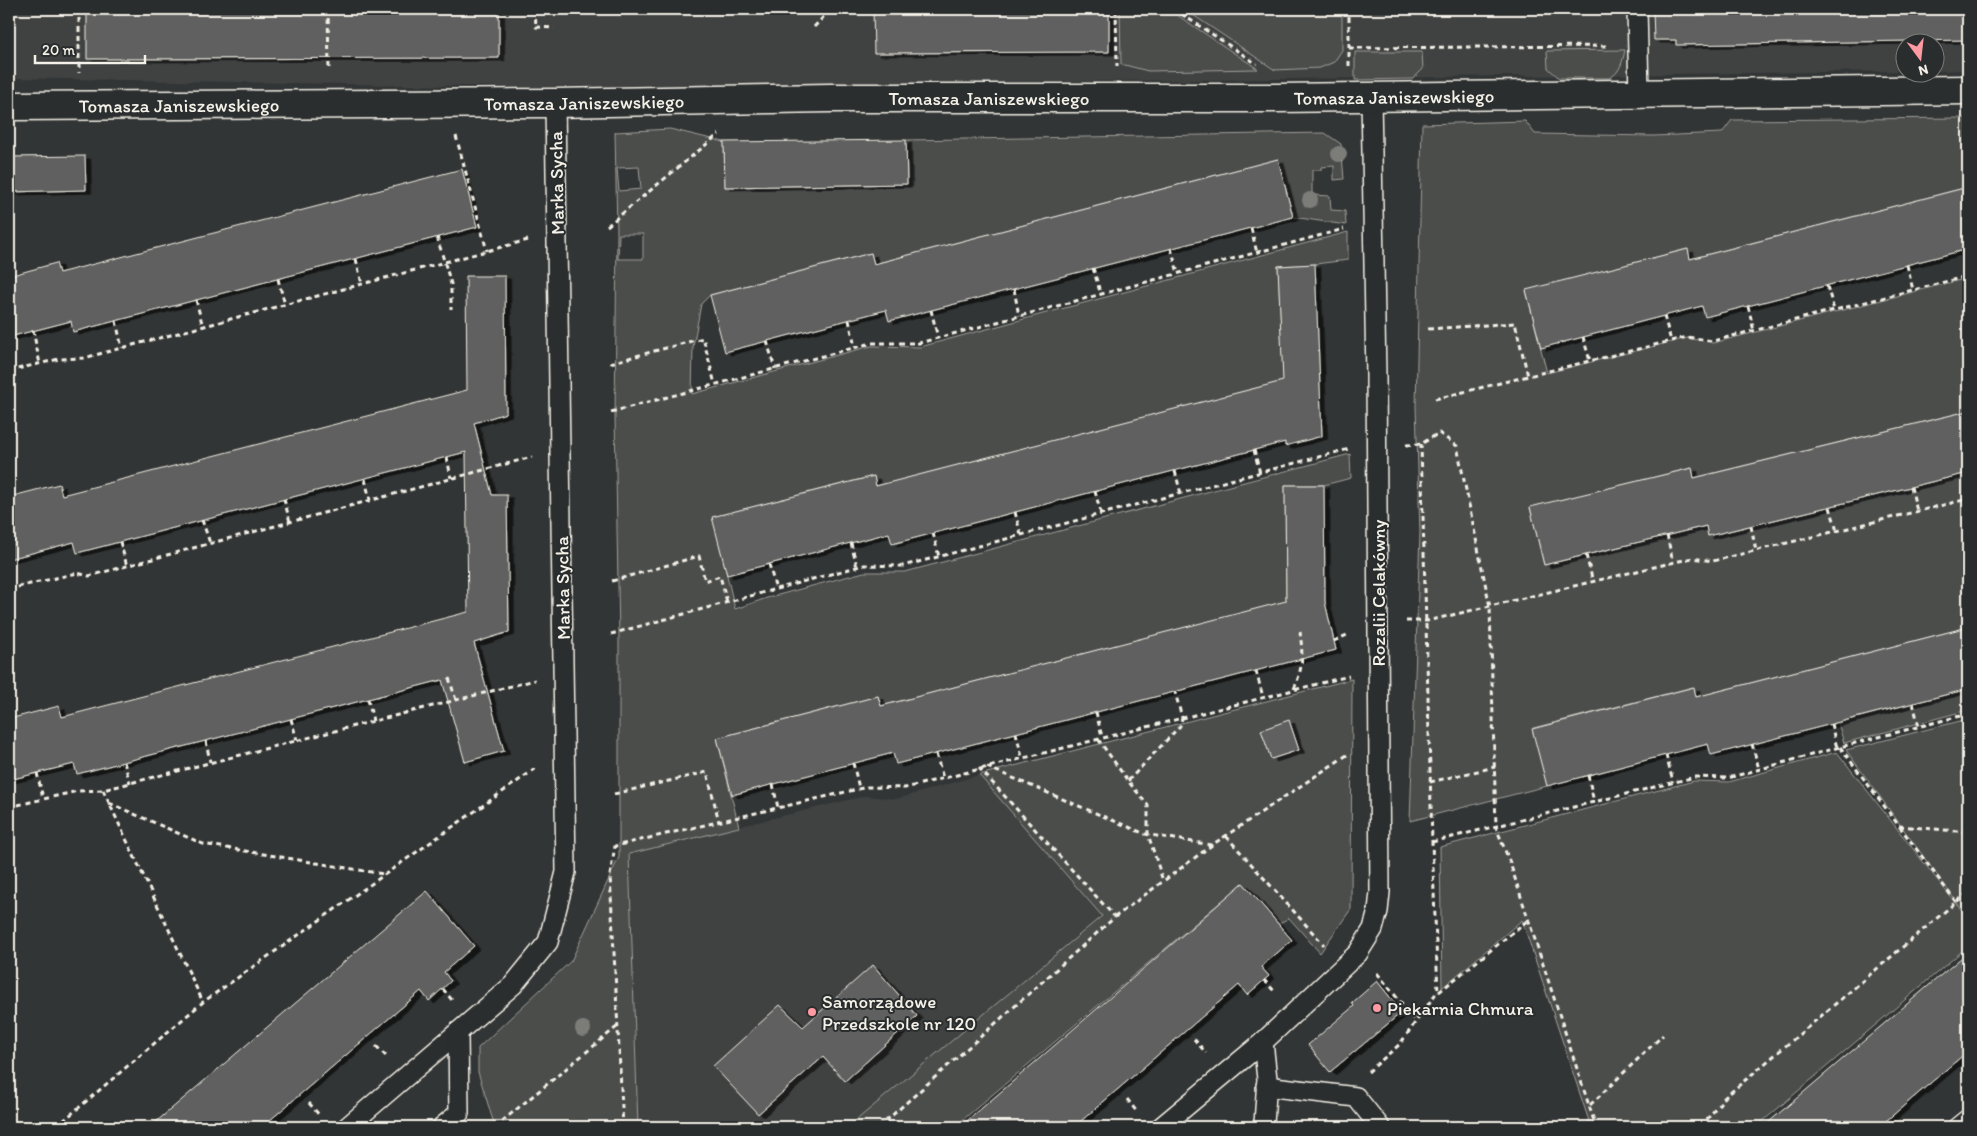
<svg xmlns="http://www.w3.org/2000/svg" width="1977" height="1136" viewBox="0 0 1977 1136" font-family="Itim,sans-serif">
  <defs>
    <filter id="shadow"><feDropShadow dx="5.5" dy="3" stdDeviation="0" flood-color="#0009"/></filter>
  </defs>
  <rect width="100%" height="100%" fill="#323535"/>
  <filter id="ink" filterUnits="userSpaceOnUse"><feTurbulence type="fractalNoise" baseFrequency=".02" numOctaves="2"/><feDisplacementMap in="SourceGraphic" scale="10" xChannelSelector="R" yChannelSelector="G"/><feConvolveMatrix kernelMatrix="1 2 1 2 8 2 1 2 1" color-interpolation-filters="sRGB"/></filter>
  <g filter="url(#ink)">
    <!-- built -->
    <g fill="#404242">
      <polygon points="9,9 1968,9 1968,70 1935,71 1934,42 1904,42 1904,71 1207,80 521,87 9,78"/>
      <polygon points="979,775 1102,916 851,1127 638,1127 629,853 865,796 897,799"/>
    </g>
    <!-- green -->
    <g fill="#4b4d4c" stroke="#a09f9a" fill-rule="evenodd">
      <polygon points="1120,9 1168,9 1258,69 1148,71 1121,64"/>
      <polygon points="1184,9 1342,9 1342,50 1334,62 1320,68 1275,70"/>
      <path d="M1625,50C1623,60 1620,74 1609,78H1559L1548,68L1547,51Z"/>
      <polygon points="1355,52 1422,52 1423,69 1413,79 1355,80"/>
      <polygon points="1968,118 1968,187 1690,259 1687,249 1526,291 1547,373 1687,338 1713,343 1968,278 1968,411 1694,478 1691,468 1530,508 1544,565 1706,526 1708,536 1968,473 1968,627 1696,697 1693,687 1533,728 1547,786 1410,821 1420,533 1416,407 1422,124 1525,121 1535,134 1654,136 1722,133 1732,120"/>
      <path d="M670,129L724,142L725,187L906,184V140L1325,133L1341,144L1344,179L1334,180V166L1321,167V170H1312V195L1330,196L1331,210L1345,211L1346,225L1293,217L1278,159L874,264L871,253L710,295L701,304L693,347L692,394L871,346L920,347L1348,232V260L1315,264L1278,266L1284,393L1280,382L877,486L873,476L713,517L735,609L767,598L864,572H905L1350,454L1351,478L1324,485H1285L1286,607L1284,602L881,706L878,696L717,738L739,827L629,854L638,1127H495L478,1072V1048L571,961L619,857V639L615,416L617,233L615,132ZM639,167L641,189L619,191L617,168ZM619,234H643V259H618Z"/>
      <polygon points="1352,679 1351,909 1320,953 1289,918 1278,924 1243,883 954,1127 848,1127 1102,916 979,775"/>
      <polygon points="1968,689 1968,710 1844,743 1838,723"/>
      <polygon points="1968,719 1968,918 1846,750"/>
      <polygon points="1837,752 1968,919 1968,946 1756,1127 1591,1127 1522,920 1442,988 1440,847 1694,781 1729,782"/>
    </g>
    <!-- building -->
    <g fill="#5f605f" stroke="#f4f1e8" filter="url(#shadow)">
      <polygon points="87,9 499,9 499,58 87,59"/>
      <polygon points="873,9 1109,9 1109,52 874,53"/>
      <polygon points="1653,9 1968,9 1968,40 1676,45 1676,40 1654,40"/>
      <polygon points="906,140 907,184 725,187 724,142"/>
      <polygon points="85,156 86,190 9,192 9,157"/>
      <polygon points="1278,159 1293,217 889,321 886,310 725,352 710,295 871,253 874,264"/>
      <polygon points="462,169 477,227 73,332 71,321 9,337 9,276 56,263 59,273"/>
      <polygon points="1968,187 1968,249 1705,317 1702,306 1541,348 1526,290 1688,249 1690,259"/>
      <polygon points="1315,264 1322,436 1285,446 1285,442 892,544 889,533 727,575 712,517 874,476 876,486 1283,381 1278,266"/>
      <polygon points="466,276 505,276 506,413 474,423 492,495 507,495 509,632 474,643 504,751 465,762 442,680 77,774 74,764 9,780 9,719 59,706 62,717 468,612 466,452 77,553 74,542 9,559 9,497 59,484 62,495 467,390"/>
      <polygon points="1968,411 1968,473 1708,536 1706,526 1544,565 1530,507 1692,468 1694,478"/>
      <polygon points="1285,485 1324,485 1325,602 1336,650 896,764 893,753 732,795 717,738 878,696 881,706 1286,601"/>
      <polygon points="1968,627 1968,689 1711,755 1708,744 1547,786 1532,729 1694,687 1696,697"/>
      <polygon points="1289,720 1299,750 1271,759 1261,730"/>
      <polygon points="1243,883 1292,940 1261,967 1269,976 1247,995 1239,985 1074,1127 960,1127"/>
      <polygon points="427,891 474,946 444,972 451,981 429,1001 421,991 262,1127 150,1127"/>
      <polygon points="1968,952 1968,1051 1941,1074 1879,1127 1763,1127"/>
      <polygon points="873,965 917,1016 845,1081 823,1057 758,1114 713,1066 780,1005 803,1027"/>
      <polygon points="1377,981 1402,1012 1330,1072 1308,1045 1354,1006 1352,1003"/>
    </g>
    <g fill="none" stroke-linecap="round" stroke-linejoin="round">
      <!-- service casing -->
      <g stroke="#f4f1e8" stroke-width="22">
        <g id="service">
          <polyline points="1637,9 1639,93"/>
          <polyline points="1266,1086 1356,1097 1380,1127"/>
          <polyline points="347,1127 513,985 548,942 566,872 555,103"/>
          <polyline points="442,1127 459,1113 458,1032"/>
          <polyline points="1161,1127 1263,1042 1358,953 1373,929 1378,911 1380,892 1376,376 1371,97"/>
          <polyline points="1261,1127 1264,1124 1267,1079 1263,1042"/>
          <polyline points="1958,1127 1968,1119"/>
        </g>
      </g>
      <!-- minor casing -->
      <g stroke="#f4f1e8" stroke-width="31">
        <g id="minor">
          <path id="s1" d="M9,106L555,103L830,98H1276L1968,90"/>
        </g>
      </g>
      <!-- path -->
      <g stroke="#f4f1e8" stroke-width="3" stroke-dasharray="5 4" stroke-linecap="butt">
        <polyline points="79,9 79,73"/>
        <polyline points="328,9 329,71"/>
        <polyline points="535,9 536,27 554,28"/>
        <polyline points="1116,9 1117,66"/>
        <polyline points="1174,9 1257,64"/>
        <polyline points="814,27 831,9"/>
        <polyline points="1349,48 1610,46"/>
        <polyline points="1349,66 1349,9"/>
        <polyline points="456,136 487,251"/>
        <polyline points="607,226 719,134"/>
        <polyline points="1251,228 1257,253"/>
        <polyline points="437,237 451,284 451,309"/>
        <polyline points="1171,248 1178,273"/>
        <polyline points="356,259 362,284"/>
        <polyline points="1907,265 1913,290"/>
        <polyline points="1093,268 1101,295"/>
        <polyline points="278,279 285,305"/>
        <polyline points="1827,286 1834,310"/>
        <polyline points="1014,289 1019,316"/>
        <polyline points="196,300 203,327"/>
        <polyline points="1748,306 1754,331"/>
        <polyline points="931,310 938,338"/>
        <polyline points="1664,316 1671,341"/>
        <polyline points="849,320 855,347"/>
        <polyline points="116,321 122,348"/>
        <polyline points="1428,329 1515,323 1528,376"/>
        <polyline points="33,330 40,364"/>
        <polyline points="1583,337 1590,361"/>
        <polyline points="767,341 775,369"/>
        <polyline points="610,363 703,338 715,384"/>
        <polyline points="9,371 59,359 84,358 528,240"/>
        <polyline points="1435,399 1687,337 1713,341 1968,276"/>
        <polyline points="611,412 872,343 919,343 1344,229"/>
        <polyline points="1421,444 1432,842 1438,993"/>
        <polyline points="1406,445 1421,444 1439,433 1457,446 1490,607 1496,827 1510,863 1596,1127"/>
        <polyline points="1254,450 1260,473"/>
        <polyline points="447,457 451,478"/>
        <polyline points="1175,471 1181,494"/>
        <polyline points="365,479 370,500"/>
        <polyline points="1911,487 1917,511"/>
        <polyline points="1095,491 1101,514"/>
        <polyline points="284,499 290,522"/>
        <polyline points="1830,507 1837,531"/>
        <polyline points="1015,512 1021,535"/>
        <polyline points="202,520 210,543"/>
        <polyline points="1751,526 1756,551"/>
        <polyline points="933,533 939,557"/>
        <polyline points="1667,535 1673,563"/>
        <polyline points="120,542 127,566"/>
        <polyline points="851,543 857,567"/>
        <polyline points="1586,555 1593,582"/>
        <polyline points="769,564 776,590"/>
        <polyline points="612,581 699,556 705,581 720,576 727,602"/>
        <polyline points="9,589 77,573 89,576 532,457"/>
        <polyline points="1406,621 1427,621 1692,558 1713,561 1968,499"/>
        <polyline points="611,634 864,565 903,566 1349,449"/>
        <polyline points="1334,641 1349,634"/>
        <polyline points="1256,671 1263,697"/>
        <polyline points="449,678 456,700"/>
        <path d="M1294,689C1303,668 1303,655 1300,632"/>
        <polyline points="368,699 373,721"/>
        <polyline points="1913,703 1919,727"/>
        <polyline points="1096,712 1102,737"/>
        <polyline points="291,719 297,740"/>
        <polyline points="1831,724 1837,748"/>
        <polyline points="1016,733 1022,757"/>
        <polyline points="1098,739 1128,781 1148,805 1148,834 1163,881"/>
        <polyline points="206,741 210,762"/>
        <polyline points="1752,744 1759,769"/>
        <polyline points="1840,747 1956,902"/>
        <polyline points="936,754 943,778"/>
        <polyline points="1666,755 1673,782"/>
        <polyline points="124,762 130,783"/>
        <polyline points="853,763 859,788"/>
        <polyline points="987,767 1145,834 1211,845"/>
        <polyline points="979,768 1115,917"/>
        <polyline points="37,773 43,798"/>
        <polyline points="1588,775 1594,802"/>
        <polyline points="1128,781 1180,726 1182,718 1175,692"/>
        <polyline points="1430,782 1495,767"/>
        <polyline points="773,784 778,808"/>
        <polyline points="103,790 203,1002"/>
        <polyline points="614,794 707,772 719,822"/>
        <polyline points="109,803 203,844 383,874"/>
        <polyline points="9,807 78,791 103,790 535,680"/>
        <polyline points="1899,826 1968,832"/>
        <polyline points="1226,836 1324,945"/>
        <polyline points="1432,842 1695,777 1728,778 1840,747 1968,714"/>
        <polyline points="1377,973 1416,1021"/>
        <polyline points="1264,980 1275,992"/>
        <polyline points="443,989 452,1000"/>
        <polyline points="1439,992 1528,920"/>
        <polyline points="1194,1039 1206,1053"/>
        <polyline points="376,1046 386,1056"/>
        <polyline points="1368,1072 1400,1044 1437,992"/>
        <polyline points="1127,1099 1137,1112"/>
        <polyline points="309,1103 320,1116"/>
        <polyline points="1590,1105 1663,1035"/>
        <polyline points="56,1127 203,1002 535,769"/>
        <polyline points="495,1127 618,1026"/>
        <polyline points="623,1127 610,875 615,846 867,787 905,788 1349,676"/>
        <polyline points="879,1127 1115,917 1212,845 1350,753"/>
        <polyline points="1701,1127 1724,1098 1956,902 1968,893"/>
      </g>
      <!-- service -->
      <use href="#service" stroke="#2a2d2e" stroke-width="19"/>
      <!-- minor -->
      <use href="#minor" stroke="#2a2d2e" stroke-width="28"/>
    </g>
    <!-- trees -->
    <g fill="#7c7d79">
      <circle cx="1339" cy="154" r="8"/>
      <circle cx="1310" cy="200" r="8"/>
      <circle cx="583" cy="1029" r="8"/>
    </g>
  </g>
  <!-- markers -->
  <g fill="#ff9aa2" stroke="#2a2d2e" stroke-width="2">
    <circle cx="1377" cy="1008" r="5"/>
    <circle cx="812" cy="1012" r="5"/>
  </g>
  <g text-anchor="middle" stroke-width="4" stroke-linejoin="round" paint-order="stroke">
    <!-- street labels -->
    <g font-size="19" fill="#f4f1e8" stroke="#2a2d2e">
      <text dy="7" stroke="none"><textPath href="#s1" startOffset="1385">Tomasza Janiszewskiego</textPath></text>
      <text dy="7" stroke="none"><textPath href="#s1" startOffset="980">Tomasza Janiszewskiego</textPath></text>
      <text dy="7" stroke="none"><textPath href="#s1" startOffset="575">Tomasza Janiszewskiego</textPath></text>
      <text dy="7" stroke="none"><textPath href="#s1" startOffset="170">Tomasza Janiszewskiego</textPath></text>
      <text transform="translate(556 183) rotate(-91)" y="7">Marka Sycha</text>
      <text transform="translate(562 588) rotate(-91)" y="7">Marka Sycha</text>
      <text transform="translate(1378 593) rotate(-90)" y="7">Rozalii Celakówny</text>
    </g>
    <!-- poi labels -->
    <g font-size="19" fill="#f4f1e8" stroke="#2a2d2e" text-anchor="start">
      <text x="822" y="1008">Samorządowe<tspan x="822" dy="22">Przedszkole nr 120</tspan></text>
      <text x="1387" y="1015">Piekarnia Chmura</text>
    </g>
  </g>
  <!-- margin -->
  <rect width="1977" height="1136" fill="none" stroke="#2a2d2e" stroke-width="30"/>
  <rect x="15" y="15" width="1947" height="1106" fill="none" stroke="#f4f1e8" stroke-width="2" filter="url(#ink)"/>
  <!-- north arrow -->
  <g transform="translate(1920 58) rotate(165)"><circle r="24" fill="#2a2d2e" stroke="#7b7b78"/>
  <path d="M0-4L9 19L0 12L-9 19Z" fill="#ff9aa2"/>
  <text y="-8" font-size="14" font-weight="bold" text-anchor="middle" fill="#f4f1e8">N</text>
  </g>
  <!-- scale -->
  <path d="M35 55v8h110v-8" fill="none" stroke="#f4f1e8" stroke-width="2.5"/>
  <text x="42" y="55" font-size="15" fill="#f4f1e8" stroke="#2a2d2e" stroke-width="4" paint-order="stroke">20 m</text>
</svg>
